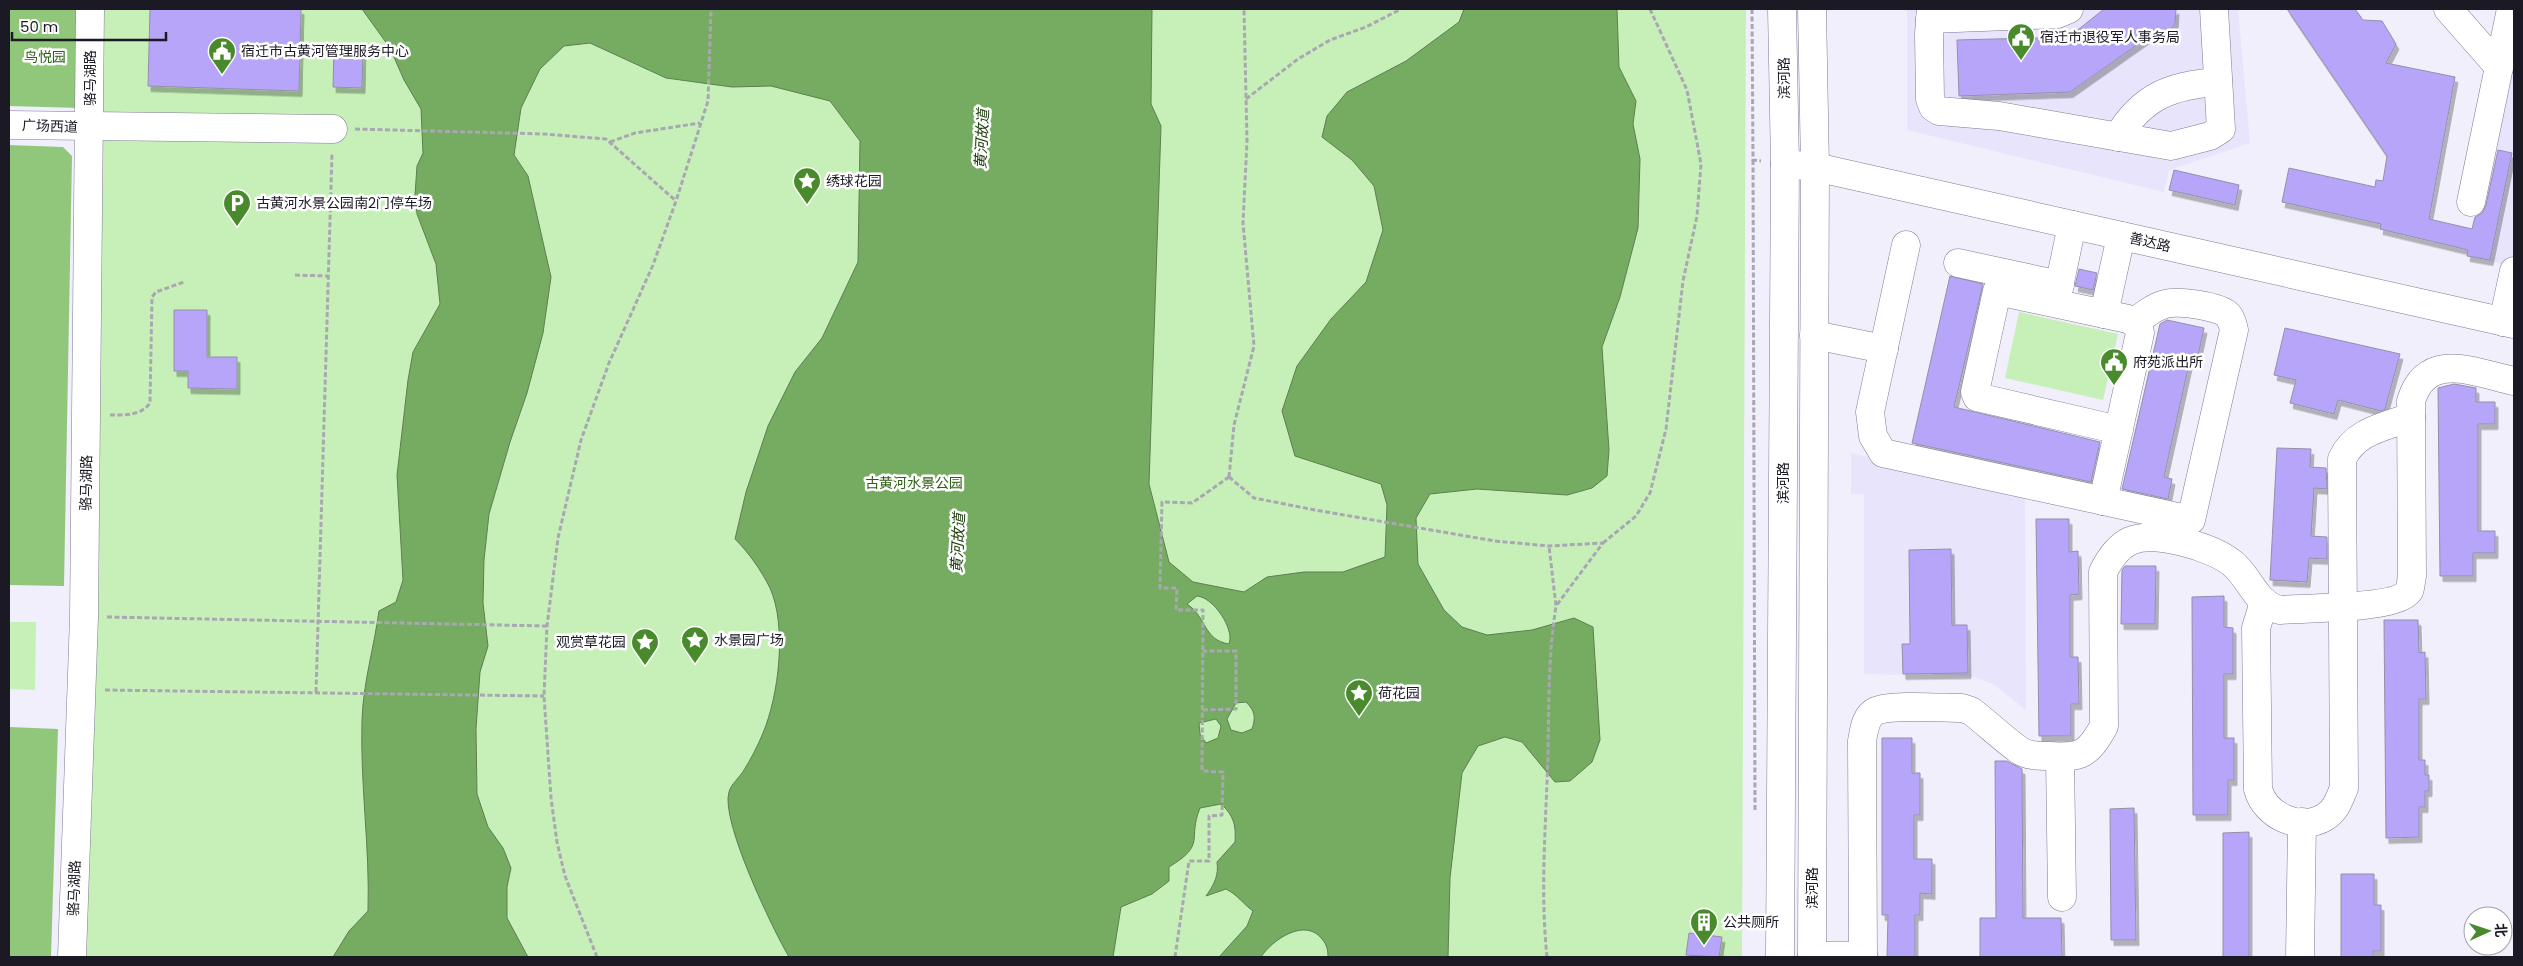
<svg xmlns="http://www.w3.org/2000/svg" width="2523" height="966" viewBox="0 0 2523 966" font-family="Poppins,'Noto Sans SC',sans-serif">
  <defs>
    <filter id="shadow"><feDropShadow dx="3" dy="5.5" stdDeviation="0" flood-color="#0004"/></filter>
  </defs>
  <rect width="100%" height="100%" fill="#f1effb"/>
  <!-- built -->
  <g fill="#e8e4fb">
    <polygon points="1907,9 2238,9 2250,143 2169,170 2164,192 1907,130"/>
    <polygon points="2514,26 2514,267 2466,256"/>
    <polygon points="1851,453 2025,494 2026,710 1993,684 1971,676 1864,674 1864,494 1851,494"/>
  </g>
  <!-- green -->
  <g fill="#c7f0b8">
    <polygon points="103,9 1746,9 1742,957 82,957"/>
    <polygon points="2019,312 2118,334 2103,400 2005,378"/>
    <polygon points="9,622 36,622 35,690 9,689"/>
  </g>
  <!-- forest -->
  <g fill="#90c77b">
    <polygon points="9,9 80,9 80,108 9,106"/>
    <polygon points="9,145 63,147 72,156 64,586 9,585"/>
    <polygon points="9,727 58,729 51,957 9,957"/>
  </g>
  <!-- water -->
  <path fill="#76ac62" stroke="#5b804f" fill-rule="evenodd" d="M362,9H1152L1151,104L1161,126L1149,484L1169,562L1193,582L1244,592L1267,577L1304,572H1343L1385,557L1387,505L1381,484L1295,456L1282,411L1297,366L1331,319L1366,282L1383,230L1374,186L1352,160L1322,137L1327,116L1347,92L1406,61L1459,22L1464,9H1617L1619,67L1636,101L1633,124L1640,159L1638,228L1620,297L1602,347L1609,450L1607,476L1592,488L1567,495L1477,489L1430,494L1416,518L1418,564L1444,610L1462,627L1487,635L1532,630L1574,618L1593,627L1600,740L1592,762L1570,781L1555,782L1522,742L1505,737L1478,746L1462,773L1450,878L1448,957H1328C1328,950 1327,945 1322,939C1305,917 1272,940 1261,957H1219L1247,926L1253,911C1243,904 1238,895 1226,889L1206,896C1214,885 1219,875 1217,862L1235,842C1236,825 1234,816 1221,804L1200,808C1187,840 1207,844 1169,867V881L1152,894L1121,907L1113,957H789C773,930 720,820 729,792C731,784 740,777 744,770C751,759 758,745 763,733C779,695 787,626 770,588C761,570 749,553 735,539L746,492L768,426L795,372L822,338L858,262L860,141L830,101L771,86L732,87L666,78L590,43L564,46L540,69L521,108L514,155L528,176L551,277L543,333L527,393L510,442L489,514L484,560L483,603L488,646L480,672L476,729L477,794L488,827L503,848L511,868L507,887V918L528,957H333L349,931L368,911C370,847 360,784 362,720C363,684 374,647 379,611L396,602L403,580L397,475L408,380L413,352L440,304L436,264L417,214L415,195L417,166L423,153L421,109L404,80L390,48ZM1197,596C1213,597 1235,629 1229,644C1203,640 1207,617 1187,604ZM1246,702C1255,711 1256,717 1252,729L1242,733L1231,730L1227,719L1236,703ZM1216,719L1221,726L1218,738L1206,743L1200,734L1199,723Z"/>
  <!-- building -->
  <g fill="#b7a5f9" stroke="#948fab" filter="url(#shadow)">
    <polygon points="150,9 301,9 299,91 148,86"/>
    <polygon points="2104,9 2176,9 2175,24 2171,29 2158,30 2070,92 1959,96 1957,40 2069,37"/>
    <polygon points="2287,9 2355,9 2363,20 2382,21 2396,44 2386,63 2455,77 2429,219 2472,229 2475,217 2482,213 2486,205 2498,150 2512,153 2490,260 2467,256 2468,250 2380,229 2381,224 2282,202 2289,168 2375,187 2376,180 2383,181 2387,156"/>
    <polygon points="334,46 363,46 362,88 333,87"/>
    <polygon points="2174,170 2239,185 2235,205 2169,190"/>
    <polygon points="2079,269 2097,273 2093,290 2075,286"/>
    <polygon points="1950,276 1983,284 1954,407 2100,442 2091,482 1912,443"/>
    <polygon points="174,310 207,310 207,357 237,357 237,389 188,388 188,371 174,371"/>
    <polygon points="2167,320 2204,328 2198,356 2191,355 2164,477 2172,479 2168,499 2122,489 2160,324"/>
    <polygon points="2285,328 2400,354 2385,409 2381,411 2338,400 2334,414 2290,403 2296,380 2274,375"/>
    <polygon points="2454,384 2476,388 2476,402 2495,402 2495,424 2478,424 2478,531 2495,531 2495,553 2473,553 2473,576 2440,576 2438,388"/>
    <polygon points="2277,448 2311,449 2310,467 2326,468 2327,489 2314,488 2311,536 2327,537 2327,559 2309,558 2307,582 2270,580"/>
    <polygon points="2036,519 2069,519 2069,552 2078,551 2079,594 2070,595 2070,657 2078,657 2079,704 2071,704 2071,736 2039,736"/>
    <polygon points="1951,549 1952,625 1967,625 1968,673 1903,674 1902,644 1910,644 1909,550"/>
    <polygon points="2125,566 2156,566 2155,624 2121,624 2122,570"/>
    <polygon points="2224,596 2224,627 2233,628 2233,674 2224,674 2224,738 2234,738 2234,780 2228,780 2228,815 2193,815 2192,597"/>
    <polygon points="2384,620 2418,620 2419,653 2425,652 2426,699 2419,699 2419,760 2425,760 2425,775 2429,775 2429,791 2425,791 2425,807 2419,807 2419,837 2386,838"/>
    <polygon points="1882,738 1912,738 1912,773 1920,773 1920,815 1914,815 1914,859 1932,859 1932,894 1920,893 1920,915 1915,915 1915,957 1887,957 1888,915 1882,915"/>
    <polygon points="1995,761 2007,761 2022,769 2023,918 2061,918 2062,957 1980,957 1980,918 1996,918"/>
    <polygon points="2134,808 2136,940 2111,940 2110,809"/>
    <polygon points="2249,832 2249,957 2223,957 2223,833"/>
    <polygon points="2341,874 2374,874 2374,905 2381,905 2381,951 2373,951 2373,957 2341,957"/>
    <polygon points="1689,933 1722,937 1719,957 1686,955"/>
  </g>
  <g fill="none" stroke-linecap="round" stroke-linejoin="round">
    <!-- minor casing -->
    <g stroke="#7e7a94" stroke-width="29">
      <g id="minor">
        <polyline points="1931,9 1929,34 1930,99 1933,107 1939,111 1999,116 2171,146 2210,136 2221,129 2214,9"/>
        <polyline points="2448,9 2499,67"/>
        <polyline points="1930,19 2057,14 2069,9"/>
        <polyline points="9,125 333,129"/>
        <path d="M2118,137C2142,96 2172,85 2218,82"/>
        <polyline points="1785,164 1815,167 2514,324"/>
        <polyline points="2471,202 2511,9"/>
        <path d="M1906,245L1870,412L1873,436L1883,453L2191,520L2234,330C2233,325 2231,319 2228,315C2219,306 2177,300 2165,304C2154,307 2144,315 2135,322"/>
        <polyline points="1958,263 2060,285"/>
        <polyline points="2056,301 2072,225"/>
        <polyline points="2104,314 2121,236"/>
        <polyline points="2503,322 2514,271"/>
        <polyline points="1814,335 1884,349"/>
        <polyline points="2103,501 2140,333 2139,326 2128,319 1997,291 1975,392 1977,397 2119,430"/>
        <path d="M2264,602L2256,628L2258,789C2265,816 2300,832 2325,817C2336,810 2339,800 2344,788L2342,459C2355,431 2384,427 2411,417"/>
        <polyline points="2060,757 2062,897"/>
        <polyline points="1812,956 1863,956"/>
        <polyline points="72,957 84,617 90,9"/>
        <path d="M1863,957L1862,741C1864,731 1865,716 1876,711C1892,704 1943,708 1962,708L1971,711C1987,723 2002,738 2019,750C2027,756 2039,756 2049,756C2081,758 2088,755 2104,726L2103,572C2109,560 2117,547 2130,541C2155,530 2212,547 2232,563C2250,577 2256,605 2280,610C2303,608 2397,609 2409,591C2411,587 2411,580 2412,576L2411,401C2427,349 2476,373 2514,381"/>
        <polyline points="2300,957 2302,822"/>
      </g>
    </g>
    <!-- major casing -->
    <g stroke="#7e7a94" stroke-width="29">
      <g id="major">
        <polyline points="1812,9 1815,167 1812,957"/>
        <polyline points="1780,957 1785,164 1782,9"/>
      </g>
    </g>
    <!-- path -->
    <g stroke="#a9a7b2" stroke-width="3" stroke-dasharray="5 2.5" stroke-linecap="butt">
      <polyline points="1752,9 1753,160 1761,161"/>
      <polyline points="1246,99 1298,59 1330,40 1366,27 1401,9"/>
      <polyline points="355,129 544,134 606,139 676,201"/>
      <polyline points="610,142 635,133 700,123"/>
      <polyline points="1753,160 1755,812"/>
      <polyline points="295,275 328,276"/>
      <path d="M110,415C124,415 141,416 150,403L152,297L156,292L184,282"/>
      <polyline points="1229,477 1254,498 1315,510 1495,541 1549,546 1603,543 1556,606 1549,546"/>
      <polyline points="1229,477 1234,425 1254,346 1243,223 1247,141 1244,9"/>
      <polyline points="1603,543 1636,516 1650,493 1666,429 1683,281 1697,216 1701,164 1687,90 1650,9"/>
      <polyline points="107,617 547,626"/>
      <polyline points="105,690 544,696"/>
      <polyline points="316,692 332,153"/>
      <polyline points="1203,710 1236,709 1236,651 1203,651"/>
      <polyline points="597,957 565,876 557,842 551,798 544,696 547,626 558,538 581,440 609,363 653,265 676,201 708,101 711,9"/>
      <polyline points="1175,957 1189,861 1209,861 1209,816 1222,815 1223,772 1202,771 1203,610 1176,610 1177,588 1160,588 1162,502 1192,503 1229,477"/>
      <path d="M1547,957C1540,890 1546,823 1548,755C1549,705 1548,656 1556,606"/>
    </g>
    <!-- minor -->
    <use href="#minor" stroke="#fff" stroke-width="28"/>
    <!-- major -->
    <use href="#major" stroke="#fff" stroke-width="28"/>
  </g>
  <!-- icons -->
  <defs>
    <g id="civic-pin" transform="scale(1.4375)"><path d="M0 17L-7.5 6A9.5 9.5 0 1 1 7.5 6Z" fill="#498a2c" stroke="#fff"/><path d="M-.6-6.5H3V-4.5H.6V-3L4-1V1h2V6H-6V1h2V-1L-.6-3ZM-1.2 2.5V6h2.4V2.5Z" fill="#fff"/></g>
    <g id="sight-pin" transform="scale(1.4375)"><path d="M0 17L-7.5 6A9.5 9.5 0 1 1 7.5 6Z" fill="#498a2c" stroke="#fff"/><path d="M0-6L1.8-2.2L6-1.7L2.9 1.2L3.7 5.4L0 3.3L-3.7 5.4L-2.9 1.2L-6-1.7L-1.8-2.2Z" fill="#fff"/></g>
    <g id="parking-pin" transform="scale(1.4375)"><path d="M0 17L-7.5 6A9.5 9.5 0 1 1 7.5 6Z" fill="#498a2c" stroke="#fff"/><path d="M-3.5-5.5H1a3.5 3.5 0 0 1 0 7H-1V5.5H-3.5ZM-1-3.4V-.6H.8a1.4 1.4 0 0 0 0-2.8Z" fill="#fff"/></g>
    <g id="building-pin" transform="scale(1.4375)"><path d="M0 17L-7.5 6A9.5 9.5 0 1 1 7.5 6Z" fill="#498a2c" stroke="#fff"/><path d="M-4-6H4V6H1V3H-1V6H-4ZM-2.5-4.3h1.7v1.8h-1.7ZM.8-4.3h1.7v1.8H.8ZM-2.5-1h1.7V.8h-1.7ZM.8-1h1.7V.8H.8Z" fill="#fff"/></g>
  </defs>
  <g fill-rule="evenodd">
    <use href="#civic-pin" x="2021" y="37"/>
    <use href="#civic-pin" x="222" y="51"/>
    <use href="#sight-pin" x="807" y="181"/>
    <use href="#parking-pin" x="237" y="203"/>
    <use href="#civic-pin" x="2114" y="362"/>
    <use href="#sight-pin" x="695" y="640"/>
    <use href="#sight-pin" x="645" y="642"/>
    <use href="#sight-pin" x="1359" y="693"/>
    <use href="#building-pin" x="1704" y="922"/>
  </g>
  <g text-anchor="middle" stroke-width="5" stroke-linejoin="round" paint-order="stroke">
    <!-- poi labels -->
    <g font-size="14" fill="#1b1924" stroke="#fff" text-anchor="start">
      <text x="2040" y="42">宿迁市退役军人事务局</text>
      <text x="241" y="56">宿迁市古黄河管理服务中心</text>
      <text x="826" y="186">绣球花园</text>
      <text x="256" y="208">古黄河水景公园南2门停车场</text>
      <text x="2133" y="367">府苑派出所</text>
      <text x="714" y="645">水景园广场</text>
      <text x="626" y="647" text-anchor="end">观赏草花园</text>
      <text x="1378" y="698">荷花园</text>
      <text x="1723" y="927">公共厕所</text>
    </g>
    <!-- park labels -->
    <g font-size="14" fill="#2e6116" stroke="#fff">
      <text x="45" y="62">鸟悦园</text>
      <text x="914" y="488">古黄河水景公园</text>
    </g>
    <!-- street labels -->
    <g font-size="14" fill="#1b1924" stroke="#fff">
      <text transform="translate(90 78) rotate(-90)" y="5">骆马湖路</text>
      <text transform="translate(1784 78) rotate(-91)" y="5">滨河路</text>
      <text transform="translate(50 126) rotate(2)" y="5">广场西道</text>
      <text transform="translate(2150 242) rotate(13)" y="5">善达路</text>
      <text transform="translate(86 483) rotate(-89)" y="5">骆马湖路</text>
      <text transform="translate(1783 483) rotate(-90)" y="5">滨河路</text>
      <text transform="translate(74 888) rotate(-88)" y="5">骆马湖路</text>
      <text transform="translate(1812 888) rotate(-90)" y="5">滨河路</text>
    </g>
    <!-- water labels -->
    <g font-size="15" font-style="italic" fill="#1e410d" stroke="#fff">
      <text transform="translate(982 139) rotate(-87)" y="5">黄河故道</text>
      <text transform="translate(958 543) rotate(-87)" y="5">黄河故道</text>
    </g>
  </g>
  <!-- border -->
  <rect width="2523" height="966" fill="none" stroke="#1b1924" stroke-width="20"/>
  <!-- north arrow -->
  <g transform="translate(2488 931) rotate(87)"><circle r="24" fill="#ffffff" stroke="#a4a3a7"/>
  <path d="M0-4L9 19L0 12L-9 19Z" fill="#498a2c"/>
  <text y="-8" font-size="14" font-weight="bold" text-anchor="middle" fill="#1b1924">北</text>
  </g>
  <!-- scale -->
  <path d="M12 32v8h154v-8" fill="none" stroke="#1b1924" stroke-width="2.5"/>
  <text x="20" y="32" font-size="15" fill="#1b1924" stroke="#ffffff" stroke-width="4" paint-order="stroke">50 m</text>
</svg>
